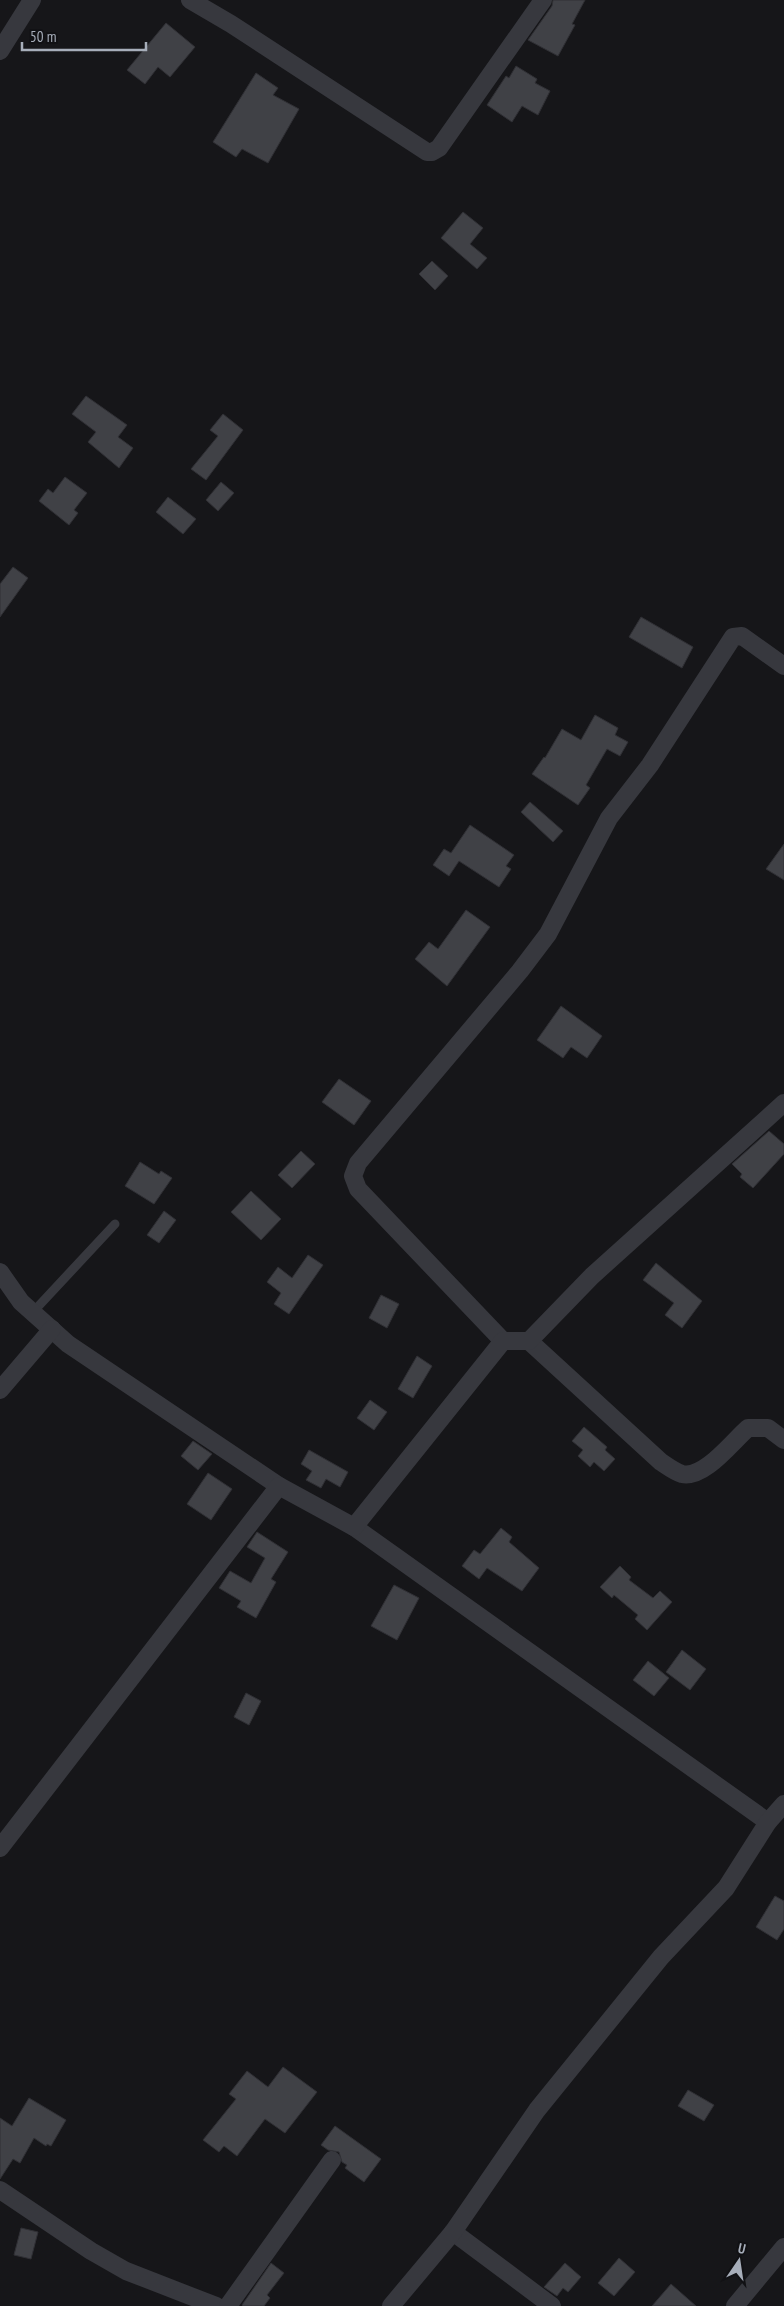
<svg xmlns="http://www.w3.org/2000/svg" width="784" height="2306" viewBox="0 0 784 2306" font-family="'PT Sans Narrow',sans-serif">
  <rect width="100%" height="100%" fill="#161619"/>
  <!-- building -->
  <g fill="#404146" stroke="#303035">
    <polygon points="553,0 585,0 572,24 575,25 558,56 528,40 552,6"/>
    <polygon points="166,23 195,47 170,77 158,67 145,84 127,70"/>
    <polygon points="516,66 537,79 535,83 550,91 538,115 522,106 512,122 487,105 506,76 509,78"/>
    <polygon points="256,73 278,88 273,95 299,109 268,163 242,149 236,157 213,142"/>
    <polygon points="463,212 483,228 470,244 487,258 477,269 441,238"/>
    <polygon points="432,261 448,276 435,290 419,274"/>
    <polygon points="86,396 127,425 118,437 133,448 119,468 88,442 96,432 72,414"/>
    <polygon points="223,414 243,430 206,480 191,469 218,436 210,430"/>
    <polygon points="65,477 87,493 74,510 78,513 69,525 39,501 48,489 53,493"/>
    <polygon points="221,482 234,493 218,511 206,500"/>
    <polygon points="168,497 196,519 183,534 156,512"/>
    <polygon points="13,567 28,578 0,617 0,584"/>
    <polygon points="641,617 693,647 682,668 629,637"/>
    <polygon points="595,715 618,728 615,735 628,742 620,756 607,749 586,785 590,788 578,805 532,774 544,757 545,758 562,729 581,740"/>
    <polygon points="530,802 563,831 553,842 521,812"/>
    <polygon points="470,825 514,855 506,866 511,869 499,887 459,861 449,876 433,865 444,849 451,853"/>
    <polygon points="784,844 784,880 766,869"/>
    <polygon points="466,910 490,927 447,986 415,959 429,942 438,949"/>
    <polygon points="561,1006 602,1036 587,1058 571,1047 563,1058 537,1040"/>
    <polygon points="339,1079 371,1101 354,1125 322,1102"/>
    <polygon points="769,1131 784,1144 784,1154 753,1188 740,1177 742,1174 732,1164"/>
    <polygon points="301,1151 315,1164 292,1188 278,1175"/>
    <polygon points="140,1162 159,1174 161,1171 172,1178 154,1204 125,1186"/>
    <polygon points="251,1191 281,1219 261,1240 231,1212"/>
    <polygon points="164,1211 176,1220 159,1243 147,1235"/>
    <polygon points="308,1255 323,1265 289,1314 274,1304 281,1293 267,1282 278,1267 292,1278"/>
    <polygon points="656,1263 702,1301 682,1328 665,1315 674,1303 643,1280"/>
    <polygon points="381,1295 399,1304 387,1328 369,1318"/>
    <polygon points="417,1356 432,1366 413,1398 398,1389"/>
    <polygon points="370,1400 387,1412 374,1430 357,1418"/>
    <polygon points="584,1427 607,1447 605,1450 615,1459 604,1471 594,1462 590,1467 578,1456 583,1450 572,1441"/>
    <polygon points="193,1441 212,1454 198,1470 181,1456"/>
    <polygon points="309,1450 348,1472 340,1487 326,1479 321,1488 306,1480 312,1471 301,1464"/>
    <polygon points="208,1473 232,1489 211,1520 187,1504"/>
    <polygon points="501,1528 512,1537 509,1542 539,1568 522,1591 487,1568 479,1579 462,1566 474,1550 480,1554"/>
    <polygon points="257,1532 288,1552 271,1579 276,1582 256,1618 237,1607 241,1601 219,1588 230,1571 251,1583 265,1558 247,1547"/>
    <polygon points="620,1566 631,1577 629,1580 653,1598 660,1591 672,1602 647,1630 635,1619 638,1615 614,1595 612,1598 600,1587"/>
    <polygon points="394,1585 419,1598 397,1640 371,1626"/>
    <polygon points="682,1650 706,1669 690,1690 666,1672"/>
    <polygon points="648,1661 669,1678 654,1696 633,1680"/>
    <polygon points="246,1693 261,1701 249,1725 234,1717"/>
    <polygon points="775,1896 784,1901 784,1929 777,1940 756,1927"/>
    <polygon points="283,2067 317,2092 285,2133 265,2119 237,2156 224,2146 219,2152 203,2140 236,2099 229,2094 247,2071 268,2087"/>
    <polygon points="688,2090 714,2105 704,2121 678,2106"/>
    <polygon points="29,2098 66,2120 51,2146 47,2144 46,2146 34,2138 20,2163 13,2159 0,2179 0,2118 12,2126"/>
    <polygon points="335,2126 381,2159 364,2182 345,2168 347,2165 342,2162 339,2152 328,2150 321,2145"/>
    <polygon points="21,2228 38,2232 31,2259 14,2255"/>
    <polygon points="619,2258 635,2272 614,2296 598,2283"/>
    <polygon points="271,2263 284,2273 267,2295 270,2298 264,2306 243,2306 242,2305"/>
    <polygon points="565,2263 581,2277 568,2292 563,2288 557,2296 544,2287"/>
    <polygon points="671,2284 696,2306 652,2306"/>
  </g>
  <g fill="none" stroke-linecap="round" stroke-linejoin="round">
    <!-- service -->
    <polyline stroke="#37383e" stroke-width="9" points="33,1312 115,1224"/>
    <!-- minor -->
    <g stroke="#37383e" stroke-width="18">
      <polyline points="190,0 231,24 427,152 432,152 439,148 543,0"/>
      <polyline points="0,51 32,0"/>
      <polyline points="0,1272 21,1302 68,1344 279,1486"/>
      <polyline points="503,1341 358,1189 353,1176 358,1163 520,971 548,934 609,818 650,765 733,637 742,636 784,666"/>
      <path d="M529,1341L661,1462C667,1466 675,1472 682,1474C704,1479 731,1443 748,1428H768L784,1440"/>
      <polyline points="0,1390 52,1329"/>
      <polyline points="354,1527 768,1822"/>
      <polyline points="0,1848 279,1486 354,1527 503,1341 529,1341 592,1276 784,1103"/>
      <polyline points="0,2190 91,2251 126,2271 216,2306"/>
      <polyline points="453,2232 552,2306"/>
      <polyline points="228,2306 332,2160"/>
      <polyline points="391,2306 453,2232 537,2110 661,1957 726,1888 768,1822 784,1804"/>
      <polyline points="735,2306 784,2247"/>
    </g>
  </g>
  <!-- north arrow -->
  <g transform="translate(739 2261) rotate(13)" stroke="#111114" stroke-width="4" paint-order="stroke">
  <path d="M0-4L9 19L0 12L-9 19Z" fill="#a7aeba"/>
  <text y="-8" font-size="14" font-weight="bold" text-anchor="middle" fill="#a7aeba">U</text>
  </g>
  <!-- scale -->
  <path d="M22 42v8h124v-8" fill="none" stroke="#a7aeba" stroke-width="2.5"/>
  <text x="30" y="42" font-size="15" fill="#a7aeba" stroke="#111114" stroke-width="4" paint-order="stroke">50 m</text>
</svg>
